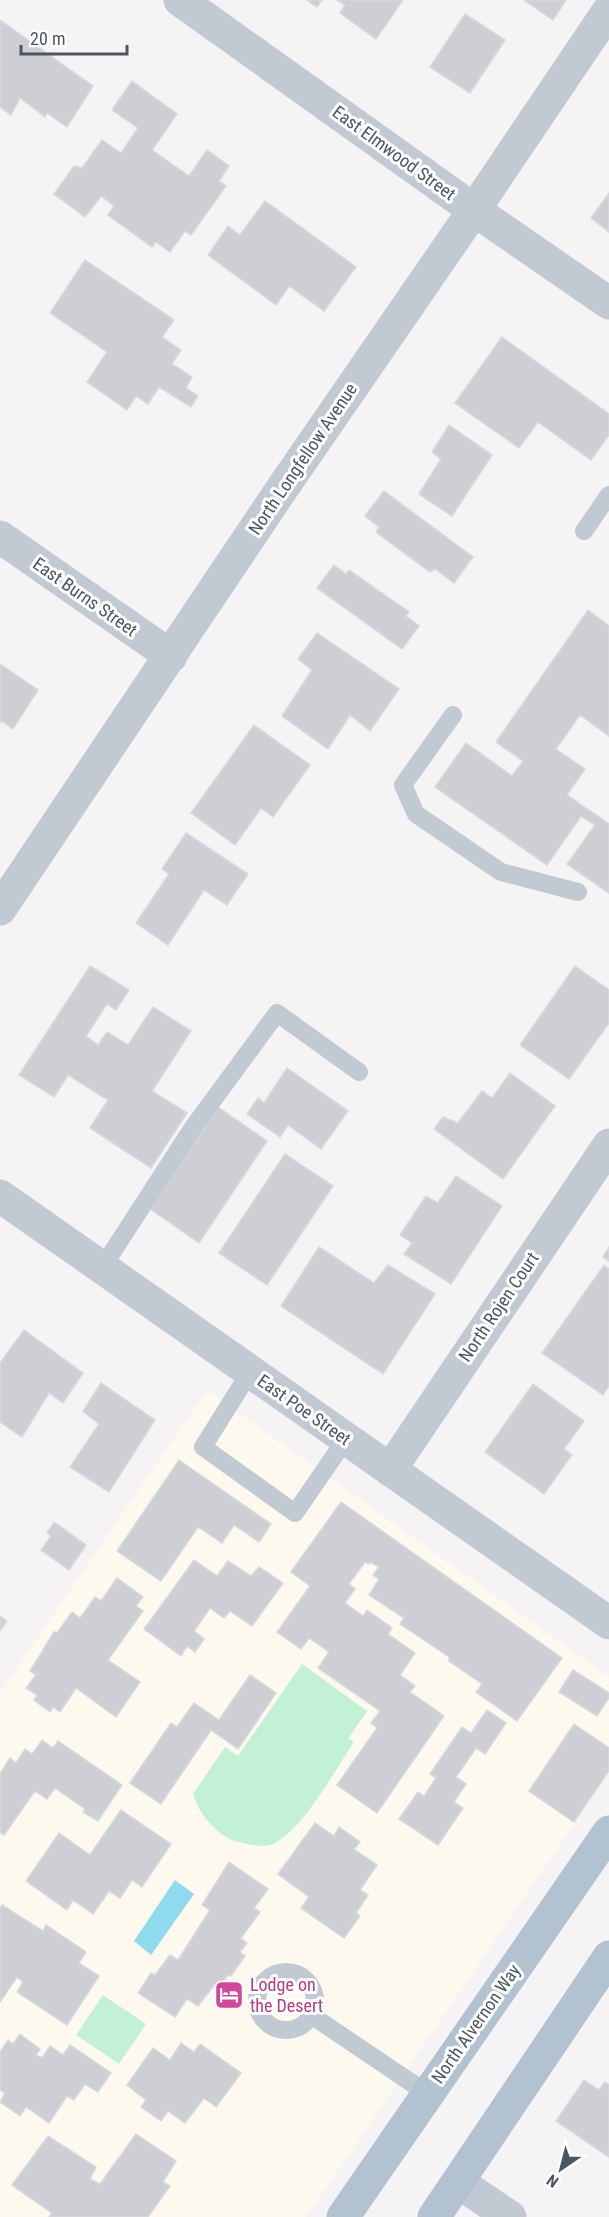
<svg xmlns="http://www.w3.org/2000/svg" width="609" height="2217" viewBox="0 0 609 2217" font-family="'Roboto Condensed',sans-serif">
  <rect width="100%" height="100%" fill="#f5f3f3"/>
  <!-- commercial -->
  <polygon fill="#fdf9ef" points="207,1390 609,1677 609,1773 306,2217 0,2217 0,1693"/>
  <!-- green -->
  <g fill="#c3f1d5">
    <path d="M302,1664L367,1711L348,1739L354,1742C335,1770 304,1828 275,1843C264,1849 246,1844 235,1841C216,1835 198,1812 193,1794L225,1747L238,1756Z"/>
    <polygon points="103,1995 146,2024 119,2064 76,2035"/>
  </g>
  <!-- water -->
  <polygon fill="#90daee" points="175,1880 194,1894 151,1955 134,1941"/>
  <!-- building -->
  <g fill="#cdcfd5" stroke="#d7d9de" stroke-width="1.5">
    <polygon points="307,0 322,0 317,7"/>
    <polygon points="337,0 403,0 376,39 340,13 345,5"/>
    <polygon points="524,0 566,0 553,20"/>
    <polygon points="465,14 505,40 470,93 430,67"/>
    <polygon points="0,20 93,86 67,127 47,113 45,117 20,98 11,115 0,107"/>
    <polygon points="132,81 177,114 152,150 189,176 207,150 229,166 219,181 226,186 191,235 185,231 170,252 156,242 152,247 108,215 114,206 101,196 85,217 54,194 74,166 82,168 102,140 121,153 138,128 112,110"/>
    <polygon points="609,193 609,232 591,218"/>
    <polygon points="265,201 356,267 324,311 289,286 276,305 208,255 228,226 240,235"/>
    <polygon points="85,260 174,320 162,337 181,350 172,364 192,377 186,388 198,396 191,407 159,387 148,404 136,396 127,410 87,382 107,352 50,313"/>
    <polygon points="502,337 609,414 609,435 591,460 538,422 519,448 455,403"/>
    <polygon points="449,425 492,455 452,516 419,494 441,459 432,452"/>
    <polygon points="384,491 473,557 454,583 435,569 430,572 376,532 379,527 365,516"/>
    <polygon points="334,565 346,574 349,570 409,612 406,616 419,626 402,649 317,588"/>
    <polygon points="588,610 609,626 609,736 580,715 556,749 585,769 567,795 609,824 609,893 567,864 595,825 581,816 547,865 435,787 466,743 512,776 523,761 496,742"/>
    <polygon points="317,633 399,689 370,731 350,715 328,749 282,716 312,670 298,659"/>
    <polygon points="0,664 38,690 13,729 2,721 0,723"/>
    <polygon points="254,725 310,765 273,817 261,808 235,845 191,813"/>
    <polygon points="186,833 248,874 227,905 204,890 168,945 136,923 169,874 162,869"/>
    <polygon points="90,966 129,990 116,1010 107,1004 86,1036 98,1045 107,1032 128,1045 153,1007 191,1031 152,1091 187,1113 151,1168 90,1128 108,1100 68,1075 54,1097 19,1075"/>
    <polygon points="575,966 609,990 609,1023 569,1079 520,1045"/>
    <polygon points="287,1068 348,1111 321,1149 288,1125 280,1137 247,1114 258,1098 264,1103"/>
    <polygon points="510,1073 555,1106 503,1179 434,1129 443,1117 458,1123 482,1091 492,1098"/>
    <polygon points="218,1107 267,1141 199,1243 149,1208"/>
    <polygon points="285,1154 333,1186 267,1285 219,1253"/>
    <polygon points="456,1176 502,1206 451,1284 404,1254 412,1243 400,1235 426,1196 438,1203"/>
    <polygon points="319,1247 374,1283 388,1265 435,1294 383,1374 281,1306"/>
    <polygon points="609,1247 609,1261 603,1257"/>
    <polygon points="604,1265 609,1269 609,1386 603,1395 542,1353"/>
    <polygon points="24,1330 83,1373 63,1403 49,1393 22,1437 0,1422 0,1363"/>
    <polygon points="101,1383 155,1420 109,1492 70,1467 99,1424 83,1411"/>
    <polygon points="533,1384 584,1421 564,1449 572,1455 544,1494 485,1452"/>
    <polygon points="179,1460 271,1524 259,1542 234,1525 222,1543 198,1527 161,1581 117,1551"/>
    <polygon points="341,1502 562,1658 517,1721 476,1692 482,1684 449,1661 449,1657 400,1624 404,1618 369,1595 379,1579 373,1575 379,1567 370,1562 369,1564 365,1562 349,1584 355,1589 345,1603 363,1616 367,1610 392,1628 388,1634 415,1653 400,1675 415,1686 410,1692 444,1716 377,1813 337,1785 377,1728 371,1723 380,1711 318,1668 329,1652 309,1638 301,1649 277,1632 310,1586 291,1572"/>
    <polygon points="54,1522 86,1545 69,1570 41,1550 51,1536 47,1533"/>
    <polygon points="194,1560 217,1576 228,1561 251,1576 259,1567 283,1583 252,1626 230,1611 224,1618 210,1608 194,1631 204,1639 195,1652 187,1646 181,1656 144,1629"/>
    <polygon points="117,1578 143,1597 136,1606 143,1611 108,1660 140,1682 116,1717 76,1688 60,1712 53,1707 50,1712 34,1700 37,1695 26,1688 36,1675 30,1671 54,1632 57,1633 72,1612 80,1618 95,1597 101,1601"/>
    <polygon points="0,1616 7,1621 0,1631"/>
    <polygon points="573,1670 609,1693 609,1698 597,1716 559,1692"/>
    <polygon points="250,1675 276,1693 238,1749 211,1730 161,1804 130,1783 171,1723 177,1727 194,1703 219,1720"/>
    <polygon points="487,1710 506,1723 485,1754 476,1748 456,1777 466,1784 454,1802 463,1808 438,1845 399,1819 418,1792 424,1796 436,1778 430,1774 462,1727 471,1733"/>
    <polygon points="574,1724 609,1748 609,1771 574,1822 529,1791"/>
    <polygon points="42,1740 53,1748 58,1741 122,1785 98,1821 83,1812 85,1809 55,1788 47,1799 35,1791 4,1835 0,1832 0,1774 10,1758 16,1763 25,1749 32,1754"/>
    <polygon points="121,1810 171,1844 142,1887 132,1880 120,1898 109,1891 93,1914 73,1900 67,1910 26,1881 59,1833 90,1855"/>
    <polygon points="315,1823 334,1836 339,1827 360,1842 354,1849 377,1865 360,1890 368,1895 356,1913 360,1916 344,1938 301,1908 309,1897 278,1874"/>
    <polygon points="229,1862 268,1889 254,1908 260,1912 241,1938 247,1943 240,1952 245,1956 231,1976 228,1975 219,1987 215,1984 198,2006 187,1999 175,2017 138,1993 151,1973 155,1975 170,1955 178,1960 210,1910 202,1905"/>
    <polygon points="2,1905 43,1931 46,1925 86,1952 79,1963 99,1976 67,2025 17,1992 23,1982 17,1977 0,2002 0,1908"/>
    <polygon points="20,2034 40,2049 36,2055 42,2058 50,2046 63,2055 70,2045 111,2073 98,2092 85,2084 74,2100 67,2096 49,2123 26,2107 20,2116 0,2102 5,2093 0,2090 0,2052 8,2040 13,2044"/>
    <polygon points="181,2043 194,2052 200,2044 241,2073 216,2107 204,2098 185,2123 168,2111 161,2121 141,2107 146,2100 127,2085 153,2048 170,2060"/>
    <polygon points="584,2080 599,2090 605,2082 609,2085 609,2157 556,2121"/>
    <polygon points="136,2134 176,2161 163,2182 170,2186 148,2217 49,2217 52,2213 12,2185 48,2136 96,2167 90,2179 100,2184"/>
  </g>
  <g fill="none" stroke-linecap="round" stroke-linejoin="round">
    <!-- lane -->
    <g stroke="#c1cad2" stroke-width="18">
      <polyline points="584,531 609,495"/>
      <polyline points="453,715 403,785 416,814 501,872 578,892"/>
      <polyline points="102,1268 194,1126 277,1013 359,1072"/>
      <polyline points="250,1372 203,1447 295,1513 346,1439"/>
      <circle cx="286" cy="2001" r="29"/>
      <polyline points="311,2015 428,2094"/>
    </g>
    <!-- street -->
    <g stroke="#c1cad2" stroke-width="33">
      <polyline points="180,0 474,210 609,303"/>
      <polyline points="0,537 171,656"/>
      <polyline points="0,909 279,493 474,210 609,10"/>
      <polyline points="0,1196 609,1623"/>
      <polyline points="390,1470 609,1145"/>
      <polyline points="458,2182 510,2217"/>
    </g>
    <!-- primary -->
    <g stroke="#b3c2d1" stroke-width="33">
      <polyline points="343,2217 609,1832"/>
      <polyline points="434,2217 609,1957"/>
    </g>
  </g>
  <!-- icons -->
  <defs>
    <g id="hotel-square" transform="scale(1.5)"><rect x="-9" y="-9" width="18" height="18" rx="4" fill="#d1479c" stroke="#fff"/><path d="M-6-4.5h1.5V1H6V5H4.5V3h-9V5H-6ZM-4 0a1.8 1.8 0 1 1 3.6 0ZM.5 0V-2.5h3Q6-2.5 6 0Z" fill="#fff"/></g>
  </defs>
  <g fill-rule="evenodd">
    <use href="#hotel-square" x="229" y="1995"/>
  </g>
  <g text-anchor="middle" stroke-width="6" stroke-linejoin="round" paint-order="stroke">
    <!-- street labels -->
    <g font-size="18" fill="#4a5661" stroke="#fff">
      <text transform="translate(394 153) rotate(36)" y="6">East Elmwood Street</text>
      <text transform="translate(303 459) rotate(-56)" y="6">North Longfellow Avenue</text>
      <text transform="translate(85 597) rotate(35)" y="6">East Burns Street</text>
      <text transform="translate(499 1307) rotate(-56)" y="6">North Rojen Court</text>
      <text transform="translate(304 1410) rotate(35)" y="6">East Poe Street</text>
      <text transform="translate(476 2024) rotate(-55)" y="6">North Alvernon Way</text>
    </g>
    <!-- hotel labels -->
    <g font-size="18" fill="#b23c85" stroke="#fff" text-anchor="start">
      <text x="250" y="1991">Lodge on<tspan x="250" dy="21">the Desert</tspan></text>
    </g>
  </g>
  <!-- north arrow -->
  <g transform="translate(561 2169) rotate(215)" stroke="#ffffff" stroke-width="4.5" paint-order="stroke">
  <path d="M0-4.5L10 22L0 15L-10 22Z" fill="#4a5661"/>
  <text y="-9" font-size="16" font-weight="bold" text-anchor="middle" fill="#4a5661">N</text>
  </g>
  <!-- scale -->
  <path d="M21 45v9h106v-9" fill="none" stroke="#4a5661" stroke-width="3"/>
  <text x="30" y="45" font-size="18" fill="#4a5661" stroke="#ffffff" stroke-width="4.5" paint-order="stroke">20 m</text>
</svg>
